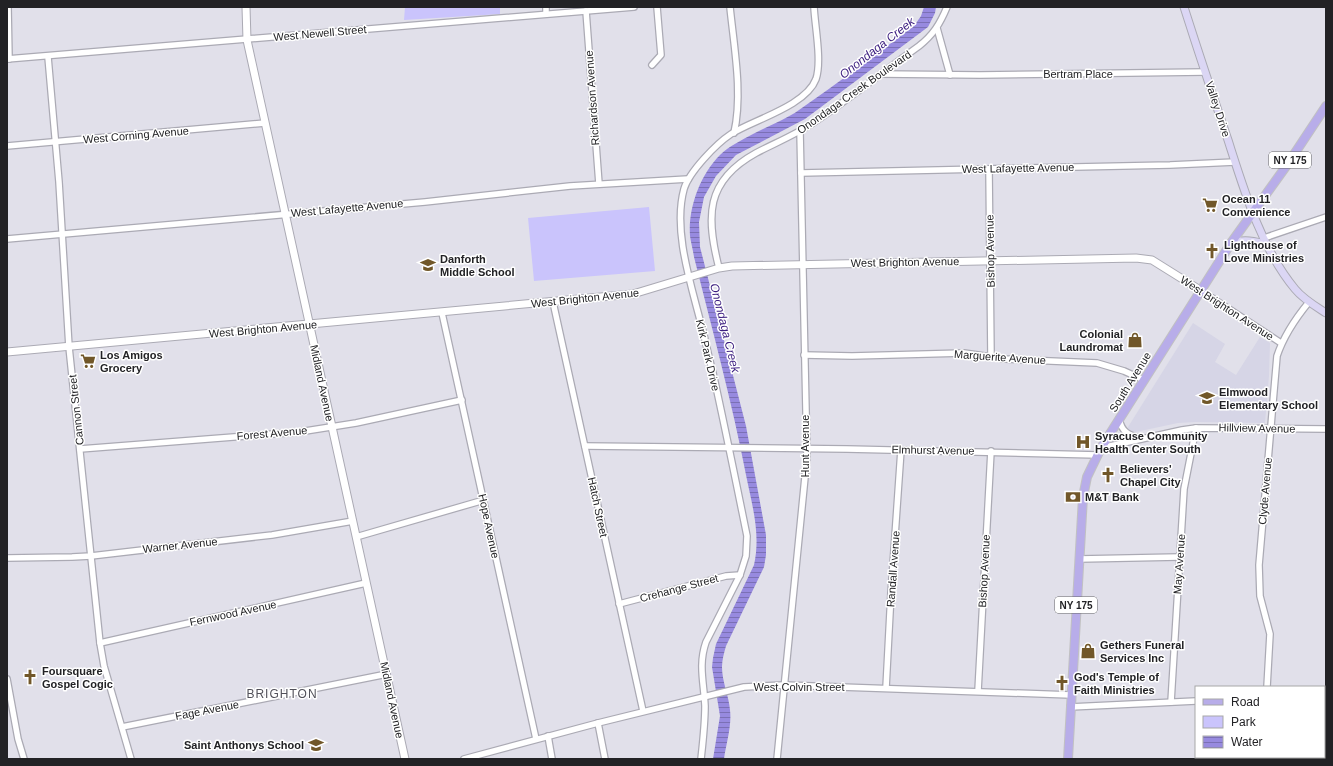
<svg xmlns="http://www.w3.org/2000/svg" width="1333" height="766" viewBox="0 0 1333 766" font-family="Helvetica,sans-serif">
  <defs>
    <pattern id="water-rules" width="6" height="5" patternUnits="userSpaceOnUse"><rect width="6" height="5" fill="#978adf"/><path d="M0 2.5h6" fill="none" stroke="#7b70b5"/></pattern>
  </defs>
  <rect width="100%" height="100%" fill="#e1e0ea"/>
  <!-- built -->
  <polygon fill="#d6d5e6" points="1193,323 1225,344 1215,362 1236,375 1260,337 1270,343 1269,376 1265,423 1196,422 1178,423 1131,433 1128,430 1128,427"/>
  <!-- park -->
  <g fill="#cac4fc">
    <polygon points="405,7 500,7 500,14 404,20"/>
    <polygon points="649,207 655,271 534,281 528,218"/>
  </g>
  <!-- water -->
  <path fill="url(#water-rules)" d="M924,7H936L935,13L928,27L805,119L736,155L716,176L704,197L699,222L700,247L746,426L766,535V555L764,567L726,646C724,653 722,660 722,667C722,682 729,696 730,710C732,726 726,744 724,759H713L720,716L712,667L713,658L716,644L754,565C761,534 752,505 746,475C732,402 712,329 694,257C693,250 691,243 690,236C688,208 700,175 720,155C729,146 742,140 753,134C768,126 785,120 799,110C838,83 876,54 914,26L921,16Z"/>
  <g fill="none" stroke-linecap="round" stroke-linejoin="round">
    <!-- minor casing -->
    <g stroke="#abaab4" stroke-width="8">
      <g id="minor">
        <polyline points="8,7 9,59"/>
        <path d="M730,7C734,47 743,94 734,133"/>
        <polyline points="586,11 599,184"/>
        <polyline points="546,14 546,7"/>
        <polyline points="937,28 950,75"/>
        <polyline points="48,57 59,182 69,347 100,643 104,666 131,759"/>
        <polyline points="7,59 634,7"/>
        <polyline points="652,65 661,55 657,7"/>
        <polyline points="881,74 980,75 1205,72"/>
        <polyline points="7,146 265,123"/>
        <polyline points="989,169 991,357"/>
        <polyline points="801,173 1170,165 1235,162"/>
        <polyline points="1264,238 1326,217"/>
        <polyline points="7,239 425,202 570,186 688,179"/>
        <path d="M719,268C706,217 705,181 756,153C775,143 795,135 813,123C849,99 883,72 919,46C933,35 940,24 947,7"/>
        <polyline points="1200,290 1281,343"/>
        <polyline points="553,302 643,711"/>
        <polyline points="442,313 536,739"/>
        <polyline points="804,355 852,356 964,353 1005,359 1097,363 1124,371 1144,380"/>
        <path d="M1119,419C1122,432 1128,435 1140,438"/>
        <polyline points="585,446 847,449 1098,455"/>
        <polyline points="1101,448 1182,430 1196,428 1326,429"/>
        <polyline points="80,449 299,432 356,423 462,400"/>
        <polyline points="356,537 484,500"/>
        <polyline points="7,558 72,557 91,556 272,535 353,521"/>
        <polyline points="1079,559 1179,557"/>
        <polyline points="619,604 726,576 740,575"/>
        <polyline points="100,643 366,583"/>
        <polyline points="7,679 18,739 24,759"/>
        <path d="M1267,687L1270,634L1260,596L1259,565L1277,356C1284,335 1295,319 1309,302"/>
        <polyline points="886,688 891,593 901,450"/>
        <polyline points="978,691 991,451"/>
        <polyline points="1324,695 1326,695"/>
        <polyline points="1171,702 1184,489 1196,428"/>
        <polyline points="1070,707 1196,701"/>
        <polyline points="598,723 605,759"/>
        <polyline points="122,727 387,674"/>
        <polyline points="548,736 552,759"/>
        <polyline points="464,759 598,723 744,687 784,685 1071,695"/>
        <path d="M701,759C703,741 705,724 705,706C704,683 698,665 706,642L740,575L746,556L747,536C736,482 725,427 713,373C708,355 705,337 700,320C690,281 673,229 684,189C689,172 716,144 731,134C753,120 806,106 816,79C822,61 815,27 814,7"/>
        <polyline points="777,759 807,457 800,131"/>
      </g>
    </g>
    <!-- tertiary casing -->
    <g stroke="#abaab4" stroke-width="9">
      <g id="tertiary">
        <polyline points="246,7 247,40 405,759"/>
        <polyline points="7,352 633,294 719,268 732,266 1136,258 1152,260 1200,290"/>
      </g>
    </g>
    <!-- secondary casing -->
    <g stroke="#abaab4" stroke-width="9">
      <g id="secondary">
        <path d="M1184,7C1198,51 1213,96 1228,140C1244,190 1261,248 1295,289C1303,299 1315,306 1326,313"/>
        <path d="M1231,243C1244,239 1255,241 1268,245"/>
      </g>
    </g>
    <!-- primary casing -->
    <g stroke="#c1c1c2" stroke-width="10">
      <polyline id="primary" points="1068,759 1083,497 1087,477 1101,448 1231,243 1287,165 1326,106"/>
    </g>
    <!-- minor -->
    <use href="#minor" stroke="#fff" stroke-width="5.5"/>
    <!-- tertiary -->
    <use href="#tertiary" stroke="#fff" stroke-width="7"/>
    <!-- secondary -->
    <use href="#secondary" stroke="#dbd6f4" stroke-width="7"/>
    <!-- primary -->
    <use href="#primary" stroke="#b8ade9" stroke-width="8"/>
  </g>
  <!-- icons -->
  <defs>
    <g id="supermarket-bare" transform="scale(1.2)"><path d="M-6-5.5h2.5l.6 2H6L4.5 2H-2.5L-4.4-4H-6ZM-1.5 3.2a1.3 1.3 0 1 0 .1 0ZM3 3.2a1.3 1.3 0 1 0 .1 0Z" fill="#715729" stroke="#fff" stroke-width="2.5" paint-order="stroke"/></g>
    <g id="church-bare" transform="scale(1.2)"><path d="M-1.2-6h2.4v3.5h3.3v2.4h-3.3V6h-2.4V-.1h-3.3v-2.4h3.3Z" fill="#715729" stroke="#fff" stroke-width="2.5" paint-order="stroke"/></g>
    <g id="school-bare" transform="scale(1.2)"><path d="M0-5L7-2L0 1L-7-2ZM-4 1L0 2.5L4 1V4Q0 6-4 4Z" fill="#715729" stroke="#fff" stroke-width="2.5" paint-order="stroke"/></g>
    <g id="shop-bare" transform="scale(1.2)"><path d="M-5-2.5h2.3a2.7 3.5 0 0 1 5.4 0H5L5.5 6h-11ZM-1.5-2.5h3a1.5 2.3 0 0 0-3 0Z" fill="#715729" stroke="#fff" stroke-width="2.5" paint-order="stroke"/></g>
    <g id="hospital-bare" transform="scale(1.2)"><path d="M-5-5h3v3.5h4V-5h3V5h-3V1.5h-4V5h-3Z" fill="#715729" stroke="#fff" stroke-width="2.5" paint-order="stroke"/></g>
    <g id="bank-bare" transform="scale(1.2)"><path d="M-6-4H6V4H-6ZM0-2.3a2.3 2.3 0 1 0 0 4.6a2.3 2.3 0 1 0 0-4.6Z" fill="#715729" stroke="#fff" stroke-width="2.5" paint-order="stroke"/></g>
  </defs>
  <g fill-rule="evenodd">
    <use href="#supermarket-bare" x="1210" y="205"/>
    <use href="#church-bare" x="1212" y="251"/>
    <use href="#school-bare" x="428" y="265"/>
    <use href="#shop-bare" x="1135" y="340"/>
    <use href="#supermarket-bare" x="88" y="361"/>
    <use href="#school-bare" x="1207" y="398"/>
    <use href="#hospital-bare" x="1083" y="442"/>
    <use href="#church-bare" x="1108" y="475"/>
    <use href="#bank-bare" x="1073" y="497"/>
    <use href="#shop-bare" x="1088" y="651"/>
    <use href="#church-bare" x="30" y="677"/>
    <use href="#church-bare" x="1062" y="683"/>
    <use href="#school-bare" x="316" y="745"/>
  </g>
  <g text-anchor="middle" stroke-width="3" stroke-linejoin="round" paint-order="stroke">
    <!-- shield labels -->
    <g fill="#fff" stroke="#646466" stroke-width="1">
      <rect x="1269" y="152" width="42" height="16" rx="3"/>
      <rect x="1055" y="597" width="42" height="16" rx="3"/>
    </g>
    <g font-size="10" font-weight="bold" fill="#222225">
      <text x="1290" y="164">NY 175</text>
      <text x="1076" y="609">NY 175</text>
    </g>
    <!-- street labels -->
    <g font-size="11" fill="#222225" stroke="#fff">
      <text transform="translate(320 33) rotate(-5)" y="4">West Newell Street</text>
      <text x="1078" y="78">Bertram Place</text>
      <text transform="translate(854 92) rotate(-35)" y="4">Onondaga Creek Boulevard</text>
      <text transform="translate(592 98) rotate(-94)" y="4">Richardson Avenue</text>
      <text transform="translate(1218 109) rotate(72)" y="4">Valley Drive</text>
      <text transform="translate(136 135) rotate(-5)" y="4">West Corning Avenue</text>
      <text transform="translate(1018 168) rotate(-1)" y="4">West Lafayette Avenue</text>
      <text transform="translate(347 208) rotate(-5)" y="4">West Lafayette Avenue</text>
      <text transform="translate(990 251) rotate(-91)" y="4">Bishop Avenue</text>
      <text transform="translate(905 262) rotate(-1)" y="4">West Brighton Avenue</text>
      <text transform="translate(585 298) rotate(-6)" y="4">West Brighton Avenue</text>
      <text transform="translate(1227 308) rotate(33)" y="4">West Brighton Avenue</text>
      <text transform="translate(263 329) rotate(-5)" y="4">West Brighton Avenue</text>
      <text transform="translate(708 355) rotate(77)" y="4">Kirk Park Drive</text>
      <text transform="translate(1000 357) rotate(4)" y="4">Marguerite Avenue</text>
      <text transform="translate(1130 382) rotate(-58)" y="4">South Avenue</text>
      <text transform="translate(322 383) rotate(78)" y="4">Midland Avenue</text>
      <text transform="translate(76 410) rotate(-96)" y="4">Cannon Street</text>
      <text transform="translate(1257 428) rotate(1)" y="4">Hillview Avenue</text>
      <text transform="translate(272 433) rotate(-5)" y="4">Forest Avenue</text>
      <text transform="translate(805 446) rotate(-90)" y="4">Hunt Avenue</text>
      <text transform="translate(933 450) rotate(1)" y="4">Elmhurst Avenue</text>
      <text transform="translate(1265 491) rotate(-85)" y="4">Clyde Avenue</text>
      <text transform="translate(598 507) rotate(78)" y="4">Hatch Street</text>
      <text transform="translate(489 526) rotate(78)" y="4">Hope Avenue</text>
      <text transform="translate(180 545) rotate(-6)" y="4">Warner Avenue</text>
      <text transform="translate(1179 564) rotate(-86)" y="4">May Avenue</text>
      <text transform="translate(893 569) rotate(-86)" y="4">Randall Avenue</text>
      <text transform="translate(984 571) rotate(-87)" y="4">Bishop Avenue</text>
      <text transform="translate(679 588) rotate(-15)" y="4">Crehange Street</text>
      <text transform="translate(233 613) rotate(-12)" y="4">Fernwood Avenue</text>
      <text x="799" y="691">West Colvin Street</text>
      <text transform="translate(392 700) rotate(78)" y="4">Midland Avenue</text>
      <text transform="translate(207 710) rotate(-11)" y="4">Fage Avenue</text>
    </g>
    <!-- poi labels -->
    <g font-size="11" font-weight="bold" fill="#222225" stroke="#fff" text-anchor="start">
      <text x="1222" y="203">Ocean 11<tspan x="1222" dy="13">Convenience</tspan></text>
      <text x="1224" y="249">Lighthouse of<tspan x="1224" dy="13">Love Ministries</tspan></text>
      <text x="440" y="263">Danforth<tspan x="440" dy="13">Middle School</tspan></text>
      <text x="1123" y="338" text-anchor="end">Colonial<tspan x="1123" dy="13">Laundromat</tspan></text>
      <text x="100" y="359">Los Amigos<tspan x="100" dy="13">Grocery</tspan></text>
      <text x="1219" y="396">Elmwood<tspan x="1219" dy="13">Elementary School</tspan></text>
      <text x="1095" y="440">Syracuse Community<tspan x="1095" dy="13">Health Center South</tspan></text>
      <text x="1120" y="473">Believers'<tspan x="1120" dy="13">Chapel City</tspan></text>
      <text x="1085" y="501">M&amp;T Bank</text>
      <text x="1100" y="649">Gethers Funeral<tspan x="1100" dy="13">Services Inc</tspan></text>
      <text x="42" y="675">Foursquare<tspan x="42" dy="13">Gospel Cogic</tspan></text>
      <text x="1074" y="681">God's Temple of<tspan x="1074" dy="13">Faith Ministries</tspan></text>
      <text x="304" y="749" text-anchor="end">Saint Anthonys School</text>
    </g>
    <!-- water labels -->
    <g font-size="12" font-style="italic" fill="#3b1d7f" stroke="#fff">
      <text transform="translate(877 48) rotate(-38)" y="4">Onondaga Creek</text>
      <text transform="translate(725 328) rotate(76)" y="4">Onondaga Creek</text>
    </g>
    <!-- neighbourhood labels -->
    <g font-size="12" letter-spacing="1" fill="#515059" stroke="#fff">
      <text x="282" y="698">BRIGHTON</text>
    </g>
  </g>
  <!-- border -->
  <rect width="1333" height="766" fill="none" stroke="#222225" stroke-width="16"/>
  <!-- legend -->
  <rect x="1195" y="686" width="130" height="72" fill="#ffffff" stroke="#a7a7a8"/>
  <rect x="1203" y="699" width="20" height="6" fill="#b8ade9" stroke="#a7a7a8"/>
  <text x="1231" y="706" font-size="12" fill="#222225">Road</text>
  <rect x="1203" y="716" width="20" height="12" fill="#cac4fc" stroke="#a7a7a8"/>
  <text x="1231" y="726" font-size="12" fill="#222225">Park</text>
  <rect x="1203" y="736" width="20" height="12" fill="url(#water-rules)" stroke="#a7a7a8"/>
  <text x="1231" y="746" font-size="12" fill="#222225">Water</text>
</svg>
